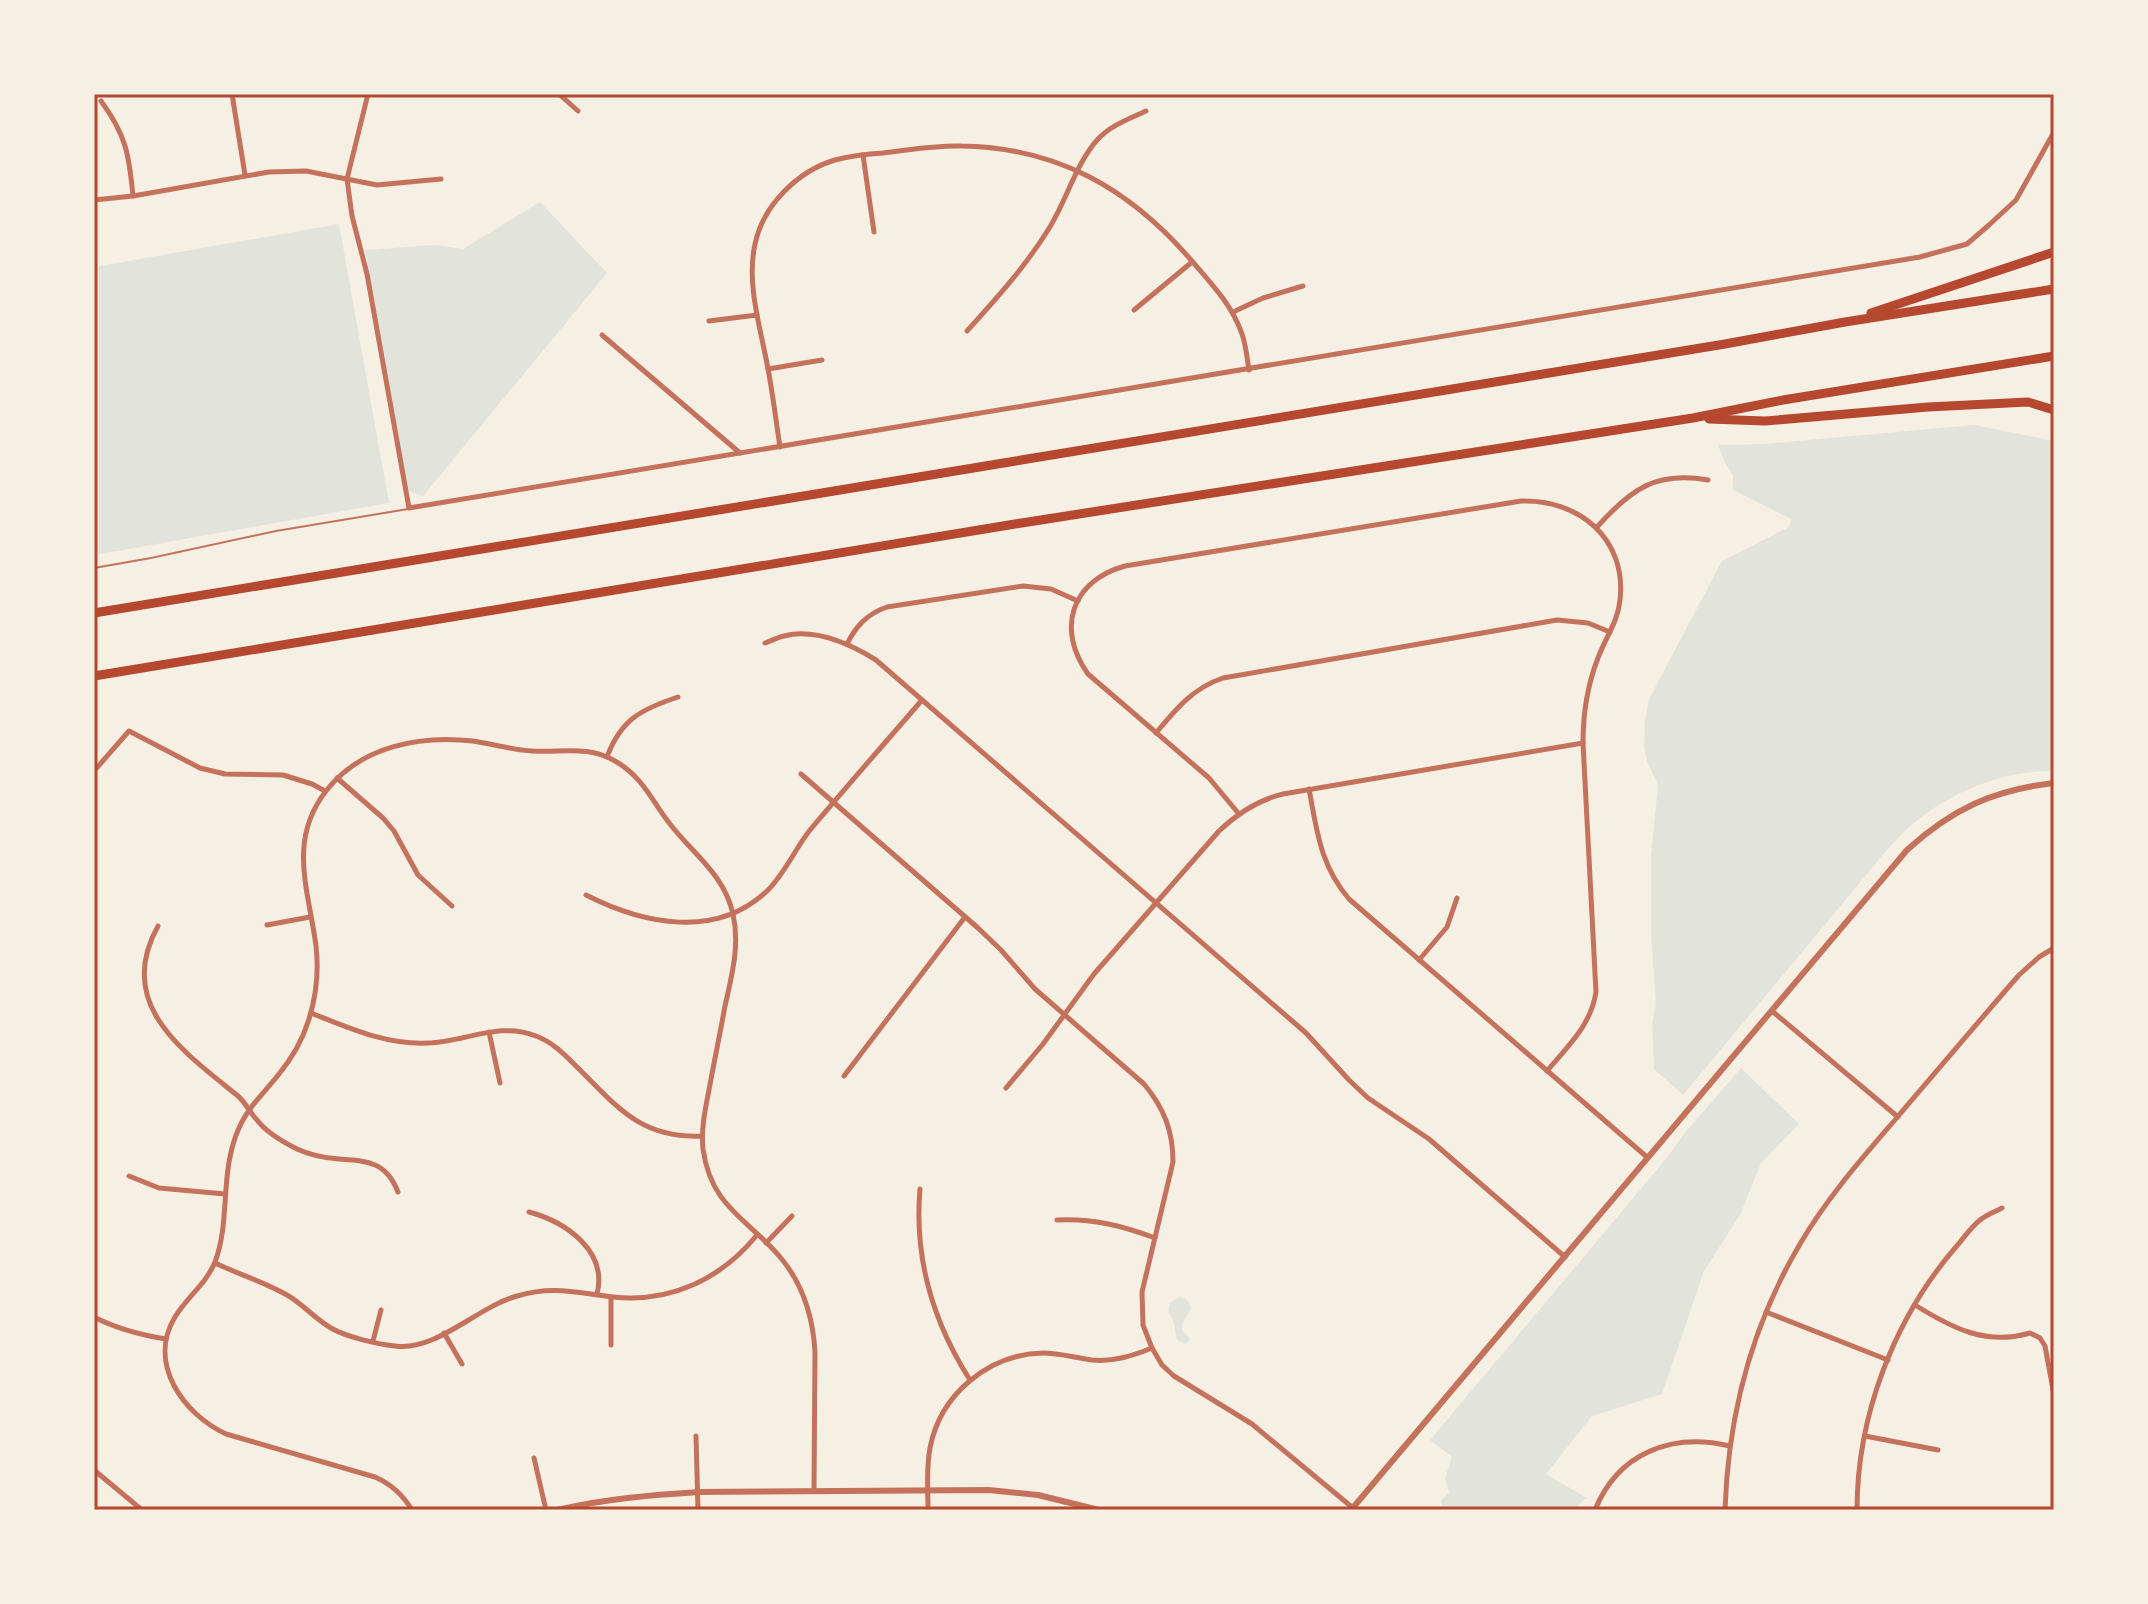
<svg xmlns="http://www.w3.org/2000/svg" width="2148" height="1604" viewBox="0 0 2148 1604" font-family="Overpass,sans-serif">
  <rect width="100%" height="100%" fill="#f6efe4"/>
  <!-- green -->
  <g fill="#e2e4dc">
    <polygon points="540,202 607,273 423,496 406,490 365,250 435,245 463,249"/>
    <polygon points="339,224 389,503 94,555 94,267"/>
    <path d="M1974,425L2054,441V771C1997,770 1936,798 1897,839C1888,848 1880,858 1872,868L1683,1095L1654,1069L1652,1024L1656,1004L1651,934V855L1658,785L1647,761L1644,747L1645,720L1649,699L1722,561L1789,527L1791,519L1733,490V475L1725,463L1718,445L1764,444Z"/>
    <polygon points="1741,1068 1799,1124 1761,1163 1740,1215 1704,1271 1662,1394 1592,1416 1546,1474 1587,1498 1582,1501 1576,1510 1443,1510 1441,1501 1449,1492 1445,1478 1452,1457 1430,1440 1666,1159 1684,1134"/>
    <path d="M1179,1297C1186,1298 1189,1301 1191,1308L1182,1325V1330L1190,1339L1186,1344L1177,1340L1173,1320L1168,1310L1171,1302Z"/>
  </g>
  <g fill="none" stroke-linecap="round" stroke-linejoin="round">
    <!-- service -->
    <polyline stroke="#c5725c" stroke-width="2" points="94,568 151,558 276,531 408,509"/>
    <!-- minor -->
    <g stroke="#c5725c" stroke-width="5">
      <polyline points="232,94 245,175"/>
      <polyline points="368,94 347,179 352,216 367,274 409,508 1920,257 1967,244 1989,225 2016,200 2054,132"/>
      <polyline points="559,94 578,111"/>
      <path d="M101,101C126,135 129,154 133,196"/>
      <polyline points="863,155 874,232"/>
      <polyline points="94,200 133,196 269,172 306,171 377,185 441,179"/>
      <polyline points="1134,310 1192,262"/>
      <polyline points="1233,312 1263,298 1303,286"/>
      <polyline points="709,321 757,315"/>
      <path d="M967,331C996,299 1025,267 1048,230C1066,202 1076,163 1098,139C1111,125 1129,119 1146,111"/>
      <polyline points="602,335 740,453"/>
      <polyline points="768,369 822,360"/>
      <path d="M780,447C776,421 773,395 768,369C761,329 746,285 755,244C763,205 798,171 835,160C851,156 867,154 883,153C909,150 935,145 961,146C1057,147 1130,189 1191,260C1211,283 1232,305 1242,334C1246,345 1247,358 1249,370"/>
      <path d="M1597,527C1631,489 1656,471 1708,480"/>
      <path d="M765,643C771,641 778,637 784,636C815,628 850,644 876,660L1306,1033L1349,1080L1368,1098L1429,1139L1565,1257"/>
      <path d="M847,644C856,626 867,614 887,607L1023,586L1051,589L1078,601"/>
      <path d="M1156,733C1176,709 1193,688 1223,678L1557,620L1588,623L1610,632"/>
      <path d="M607,757C621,719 642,709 678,697"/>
      <polyline points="94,771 129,731 200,768 225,774 283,775 312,784 325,791"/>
      <path d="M801,774L978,928L1001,950L1035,989L1144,1084C1164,1108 1173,1131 1173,1162L1142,1292L1143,1325L1152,1348L1162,1365L1174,1376L1252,1424L1353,1508"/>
      <polyline points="337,778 383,818 394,831 418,875 452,906"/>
      <path d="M1309,789C1317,831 1320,865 1349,899L1648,1158"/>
      <path d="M1239,814L1209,778L1088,674C1056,629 1071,581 1125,566L1521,501C1579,499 1627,539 1620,600C1618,622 1605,638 1598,658C1587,686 1583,714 1583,743L1596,992C1591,1025 1568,1046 1547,1071"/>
      <path d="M586,895C643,924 717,940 768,890C785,873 795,849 810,830C847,786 885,743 922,700"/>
      <polyline points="267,925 310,917"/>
      <path d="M158,926C114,1005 184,1052 238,1096C246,1103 250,1113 257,1120C266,1132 283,1142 297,1149C310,1155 324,1158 339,1159C367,1161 386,1161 398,1192"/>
      <polyline points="1419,960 1447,927 1457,898"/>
      <polyline points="1772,1011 1898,1117"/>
      <path d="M311,1013C349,1028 386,1045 428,1043C464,1042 501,1021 536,1036C552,1042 563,1053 575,1065C616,1105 639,1139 702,1136"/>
      <polyline points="489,1032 500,1083"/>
      <polyline points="844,1076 965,917"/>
      <path d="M1006,1088L1043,1044L1094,974L1219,831C1238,813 1258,800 1283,794L1583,743"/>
      <polyline points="129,1176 159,1188 225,1194"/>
      <path d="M920,1189C914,1258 933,1322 970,1380"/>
      <path d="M529,1212C566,1222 608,1251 597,1294"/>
      <path d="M1057,1220C1092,1218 1123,1226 1155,1238"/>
      <polyline points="766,1243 792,1216"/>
      <path d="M215,1263C238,1274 264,1282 287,1295C303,1304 315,1319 331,1328C346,1337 377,1344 395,1346C436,1352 477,1307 517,1296C554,1285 577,1293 613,1297C671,1303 721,1279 757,1235"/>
      <polyline points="611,1297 611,1345"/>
      <path d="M1915,1305C1952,1328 1986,1346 2030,1333L2040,1338L2045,1346L2054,1395"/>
      <polyline points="1766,1312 1888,1360"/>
      <path d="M94,1317C117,1329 141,1335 166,1339"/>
      <polyline points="444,1333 462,1364"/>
      <polyline points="373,1341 381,1310"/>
      <polyline points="696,1436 698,1510"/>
      <polyline points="1865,1436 1938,1450"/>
      <polyline points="534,1458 546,1510"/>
      <polyline points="94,1470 142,1510"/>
      <path d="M412,1510C403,1495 391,1484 375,1477L226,1434C183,1414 147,1363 175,1317C187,1297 206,1284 215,1262C231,1220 219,1172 239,1128C248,1107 265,1092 279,1074C292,1058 302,1041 308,1022C316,998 319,972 316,946C309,891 287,841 326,791C361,746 420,735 473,741C493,744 512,750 532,751C561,753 588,745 615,761C642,776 652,801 670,824C693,854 724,874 733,914C740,945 732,975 725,1006C720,1034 714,1062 709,1090C705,1110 701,1129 703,1149C711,1207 747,1218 780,1257C803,1284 813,1317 815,1352L814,1491"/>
      <path d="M928,1510C928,1490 926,1469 930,1448C940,1395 988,1354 1043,1353C1060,1353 1075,1358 1092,1360C1113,1362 1132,1356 1152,1348"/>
      <path d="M1595,1510C1618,1453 1672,1432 1730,1446"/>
      <path d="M1725,1510C1728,1416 1752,1325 1800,1244C1828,1196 1865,1155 1900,1114C1940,1067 1979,1021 2019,975L2039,957L2054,948"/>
      <path d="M1857,1510C1857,1416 1894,1319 1955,1248C1963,1239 1971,1227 1980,1220C1986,1215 1995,1212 2002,1208"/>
    </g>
    <!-- tertiary -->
    <g stroke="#c5725c" stroke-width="6">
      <path d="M557,1510C604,1499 651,1495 699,1492L989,1490L1038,1495L1099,1510"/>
      <path d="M1351,1510L1907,850C1952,809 1993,790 2054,783"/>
    </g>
    <!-- motorway -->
    <g stroke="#b5482f" stroke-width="9">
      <polyline points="1871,313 2054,252"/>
      <polyline points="1709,419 1765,421 1928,407 2028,402 2054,410"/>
      <polyline points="94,613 1725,344 1845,322 2054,289"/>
      <polyline points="94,676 1015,524 1693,418 1783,400 2054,356"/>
    </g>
  </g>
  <!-- border -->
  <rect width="2148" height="1604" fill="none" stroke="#f6efe4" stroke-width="192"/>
  <rect x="96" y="96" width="1956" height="1412" fill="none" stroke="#b5482f" stroke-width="3"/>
</svg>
